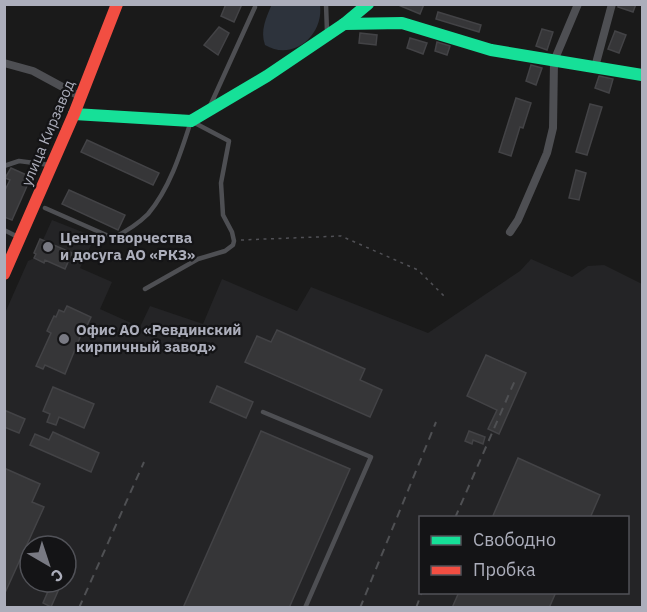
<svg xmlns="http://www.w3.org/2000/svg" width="647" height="612" viewBox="0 0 647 612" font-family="'IBM Plex Sans',sans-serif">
  <rect width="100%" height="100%" fill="#1a1a1a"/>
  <!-- built -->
  <path fill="#242426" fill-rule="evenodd" d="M52,220L95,237L80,268L112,282L100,309L140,327L150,306L203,324L222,279L297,311L311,287L428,333L520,271L531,259L572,277L588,266L604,265L642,284V607L5,608V313L28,261L35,258L36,254L34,253L40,239L43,240ZM420,518H628V592H420ZM30,546H66V582H30Z"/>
  <!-- water -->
  <path fill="#2d333c" d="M272,4L320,5C324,35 293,62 265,45C260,30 266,18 272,4Z"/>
  <!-- building -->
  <g fill="#363638" stroke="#434346" stroke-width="1.5">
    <polygon points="226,4 242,4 234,22 221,16"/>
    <polygon points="396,4 424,4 420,14"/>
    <polygon points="618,4 636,4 633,12 618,7"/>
    <polygon points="438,12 481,25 479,32 436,19"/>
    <polygon points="219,27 229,33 218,55 204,45"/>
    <polygon points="542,29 553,32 547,50 536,46"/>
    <polygon points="615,31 626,35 619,53 608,49"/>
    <polygon points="360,33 377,35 376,45 359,43"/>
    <polygon points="410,38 427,43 423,54 407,48"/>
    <polygon points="437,42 450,46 447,55 435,51"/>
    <polygon points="531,65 542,68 536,85 526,81"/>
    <polygon points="599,76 613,79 609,93 595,88"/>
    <polygon points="516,98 531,103 523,128 520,127 511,156 499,152"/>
    <polygon points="590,104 602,107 587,155 576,152"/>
    <polygon points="87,140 159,173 153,185 81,152"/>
    <polygon points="11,168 31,177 12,220 4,217 4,192 10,180 5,178"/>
    <polygon points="576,170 586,173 579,200 569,198"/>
    <polygon points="69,190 125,215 118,230 62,204"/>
    <polygon points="40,239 72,253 65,269 45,260 44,263 34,258 36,254 34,253"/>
    <polygon points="67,306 91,317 85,330 83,330 65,374 45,365 43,369 36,366 51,333 47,331 54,316 56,317 59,310 64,312"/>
    <polygon points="277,330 365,369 360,380 382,390 370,417 245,362 257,336 271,342"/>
    <polygon points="486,355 526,373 499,434 488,429 497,410 467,396"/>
    <polygon points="217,386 253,402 246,418 210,402"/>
    <polygon points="53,387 94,404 84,428 59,417 56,425 47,422 50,414 43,411"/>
    <polygon points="4,410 25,419 19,433 4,427"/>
    <polygon points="261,431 350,469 289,608 183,608"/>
    <polygon points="469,431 485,437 483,444 473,440 472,444 465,441"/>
    <polygon points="53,432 99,453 91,472 30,445 35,434 49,440"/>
    <polygon points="518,458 600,495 590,518 492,518"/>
    <polygon points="4,468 40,484 32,502 44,507 4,595"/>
    <polygon points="52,582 62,582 51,607 43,603"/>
    <polygon points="459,592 556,592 549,608 452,608"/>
  </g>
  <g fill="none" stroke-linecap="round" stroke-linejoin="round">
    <!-- path -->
    <polyline stroke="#505055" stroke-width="1.5" stroke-dasharray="3 4.5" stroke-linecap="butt" points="241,240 341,236 418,270 446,298"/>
    <!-- lane -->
    <g stroke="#4e4f53" stroke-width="4.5">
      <polyline points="326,4 327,32"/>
      <polyline points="210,106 255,7"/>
      <polyline points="4,166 19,161 50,165"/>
      <path d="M45,208L113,238C125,232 138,224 148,214C170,188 181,152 191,121L229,141L221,183L223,215L232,232L234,241L233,245L225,251L198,259L145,289"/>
      <polyline points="4,230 18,237"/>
      <polyline points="263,412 371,457 305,608"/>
    </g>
    <!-- street -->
    <g stroke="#4e4f53" stroke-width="8">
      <polyline points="4,63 33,71 81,97"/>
      <polyline points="595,67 612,4"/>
      <polyline points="510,232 518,220 547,153 553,128 554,61 578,4"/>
    </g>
    <!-- fast -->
    <g stroke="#16e098" stroke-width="12">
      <polyline points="344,24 402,23 491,50 642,75"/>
      <polyline points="74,114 191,121 267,76 344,24 368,4"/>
    </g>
    <!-- jam -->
    <polyline stroke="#f24e42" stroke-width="12" points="4,274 74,114 117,4"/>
    <!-- rail -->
    <g stroke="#4f5053" stroke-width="2" stroke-dasharray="8 6" stroke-linecap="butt">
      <polyline points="455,518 516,378"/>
      <polyline points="79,608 144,462"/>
      <polyline points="360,608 436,422"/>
      <polyline points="416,608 422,592"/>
    </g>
  </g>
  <!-- markers -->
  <g fill="#797a83" stroke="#141416" stroke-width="2">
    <circle cx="48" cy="247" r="6"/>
    <circle cx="64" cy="339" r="6"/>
  </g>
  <g text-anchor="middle" stroke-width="4.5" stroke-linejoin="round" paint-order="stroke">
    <!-- street labels -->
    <g font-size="15" fill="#acaebb" stroke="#141416">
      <text transform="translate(48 133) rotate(-67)" y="5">улица Кирзавод</text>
    </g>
    <!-- poi labels -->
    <g font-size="15" font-weight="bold" fill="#acaebb" stroke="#141416" text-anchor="start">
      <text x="60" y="243">Центр творчества<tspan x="60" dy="17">и досуга АО «РКЗ»</tspan></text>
      <text x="76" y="335">Офис АО «Ревдинский<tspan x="76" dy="17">кирпичный завод»</tspan></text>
    </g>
  </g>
  <!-- border -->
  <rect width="647" height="612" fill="none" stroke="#acaebb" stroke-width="12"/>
  <!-- legend -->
  <rect x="419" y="516" width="210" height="78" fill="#141416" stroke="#515258" stroke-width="1.5"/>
  <rect x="431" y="536" width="30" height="9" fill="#16e098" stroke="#515258" stroke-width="1.5"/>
  <text x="473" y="546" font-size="18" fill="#acaebb">Свободно</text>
  <rect x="431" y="566" width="30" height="9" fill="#f24e42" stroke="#515258" stroke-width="1.5"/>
  <text x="473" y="576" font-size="18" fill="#acaebb">Пробка</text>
  <!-- north arrow -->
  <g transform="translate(48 564) rotate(141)"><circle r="28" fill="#141416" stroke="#515258" stroke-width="1.5"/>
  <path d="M0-4.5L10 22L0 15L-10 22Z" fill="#797a83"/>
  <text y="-9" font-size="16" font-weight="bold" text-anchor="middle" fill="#acaebb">С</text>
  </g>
</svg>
